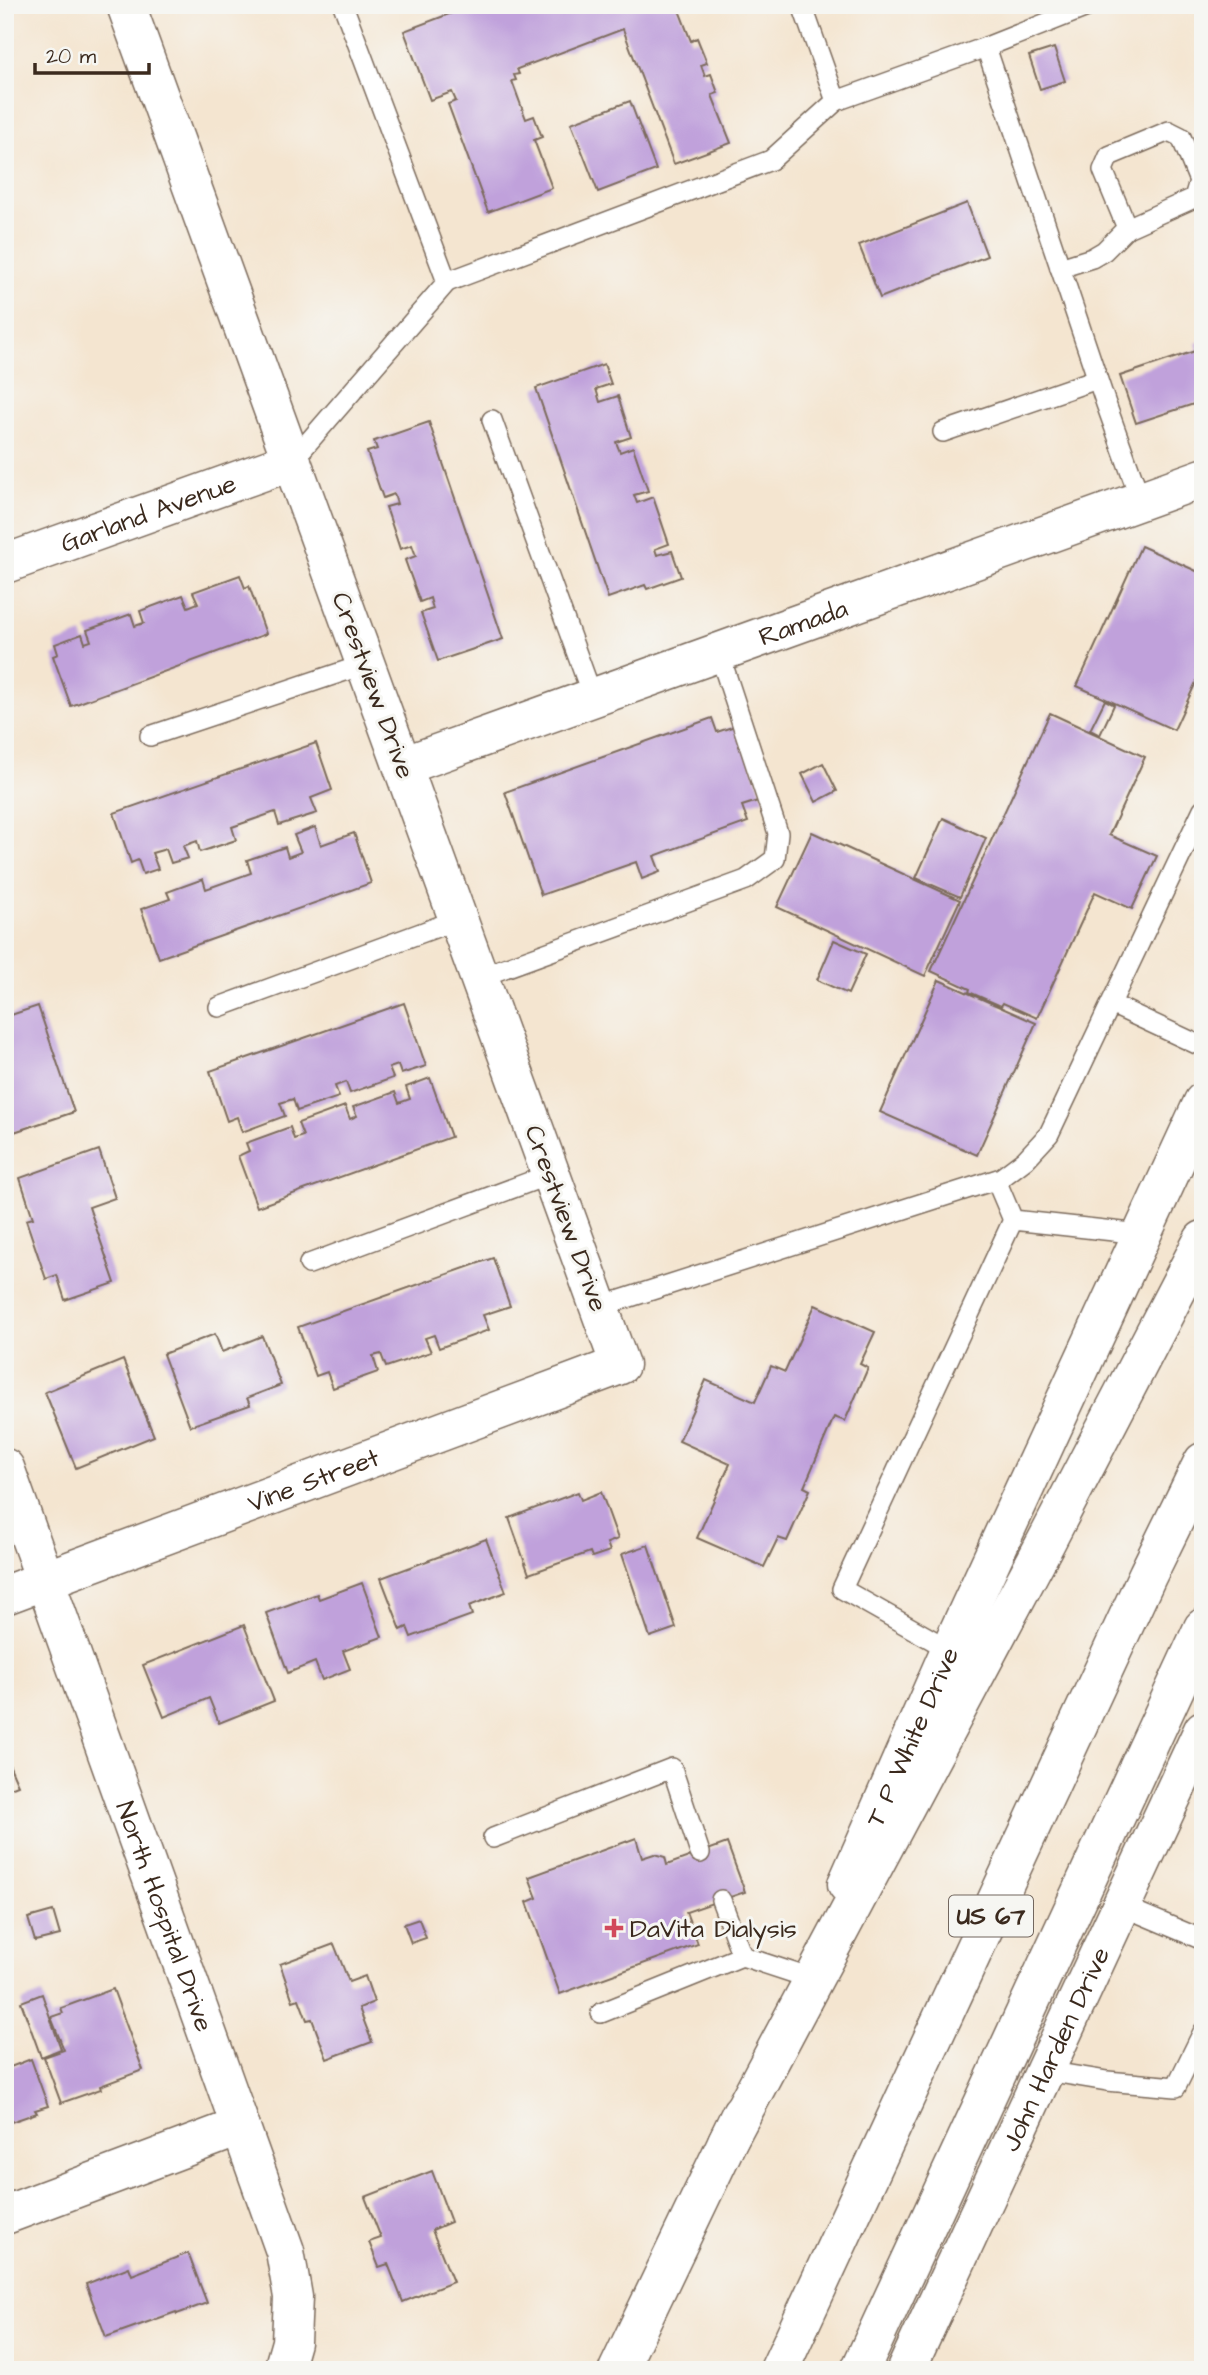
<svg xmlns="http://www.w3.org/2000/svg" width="1208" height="2375" viewBox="0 0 1208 2375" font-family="'Architects Daughter',sans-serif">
  <rect width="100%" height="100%" fill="#f6f6f2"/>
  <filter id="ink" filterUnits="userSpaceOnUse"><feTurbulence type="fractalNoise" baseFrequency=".0143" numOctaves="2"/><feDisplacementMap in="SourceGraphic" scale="14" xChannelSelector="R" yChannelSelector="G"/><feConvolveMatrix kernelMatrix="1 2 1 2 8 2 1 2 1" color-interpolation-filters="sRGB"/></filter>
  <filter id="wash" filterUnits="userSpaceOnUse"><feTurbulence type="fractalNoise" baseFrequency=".00686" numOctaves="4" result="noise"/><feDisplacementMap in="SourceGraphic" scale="28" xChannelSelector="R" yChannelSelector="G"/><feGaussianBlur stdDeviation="1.57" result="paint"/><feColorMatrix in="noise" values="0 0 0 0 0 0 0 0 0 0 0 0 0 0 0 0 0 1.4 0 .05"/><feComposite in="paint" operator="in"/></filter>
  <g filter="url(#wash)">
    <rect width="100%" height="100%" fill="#f4e5d0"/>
    <g id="blocks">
      <!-- building -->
      <g fill="#c0a1db">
        <polygon points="473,5 677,5 691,41 697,38 707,63 701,65 705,76 711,74 718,93 712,95 731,143 674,164 623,29 517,69 519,74 514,75 516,80 512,81 526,119 534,116 542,137 534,140 552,188 488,212 448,104 456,101 452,92 430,100 404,31"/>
        <polygon points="1054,48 1065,81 1040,89 1029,56"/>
        <polygon points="630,101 656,170 598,192 571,123"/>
        <polygon points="967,203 987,256 880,298 859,245"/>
        <polygon points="1203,341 1203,401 1136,423 1120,376 1198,350 1196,343"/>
        <polygon points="604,364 611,384 596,389 600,402 618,396 631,437 616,442 620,452 633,447 648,491 634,495 637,503 653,497 669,544 655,549 657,555 672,551 681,577 647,589 645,585 608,598 536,388"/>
        <polygon points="429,422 503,639 438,661 421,613 433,609 430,598 420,602 405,560 416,556 412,545 400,549 386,507 397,504 394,494 383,498 367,452 377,449 374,441"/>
        <polygon points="1141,546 1203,574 1203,667 1174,730 1077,686"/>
        <polygon points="240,575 245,588 249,586 266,634 71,706 53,656 58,654 55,644 82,634 85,643 91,641 87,630 131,614 135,626 144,623 140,611 183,595 188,607 198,603 193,592"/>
        <polygon points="1105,700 1114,705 1100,735 1090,730"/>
        <polygon points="1050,713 1145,757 1109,835 1157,856 1132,909 1095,892 1037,1018 1003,1003 1001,1006 969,992 970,989 931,971"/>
        <polygon points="712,718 717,732 738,725 764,799 742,806 748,822 654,856 660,872 642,879 636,862 541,895 505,792"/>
        <polygon points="316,743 332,790 311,798 317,813 279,825 275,812 232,827 236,840 200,852 197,841 183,846 188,858 171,863 166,849 152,853 158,869 143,874 138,860 131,863 114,813"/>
        <polygon points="823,763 837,791 816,802 802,774"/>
        <polygon points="943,818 986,838 960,897 916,878"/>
        <polygon points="315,827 321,845 354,833 371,883 159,958 141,909 170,899 167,892 203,879 206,889 251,873 247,860 285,847 288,857 301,852 294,835"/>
        <polygon points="812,832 960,900 925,976 777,907"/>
        <polygon points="834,940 866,954 848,994 817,980"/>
        <polygon points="939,980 1036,1023 977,1155 880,1112"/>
        <polygon points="404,1003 426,1066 401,1074 398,1065 389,1068 393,1078 350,1093 346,1082 335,1086 339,1097 297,1111 293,1099 280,1103 285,1116 242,1132 237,1117 227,1121 210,1071"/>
        <polygon points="38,1006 74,1112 5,1135 5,1017"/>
        <polygon points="430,1078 451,1137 257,1207 238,1156 249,1151 246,1143 290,1127 294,1139 303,1136 298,1123 345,1106 350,1119 357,1116 353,1107 395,1092 399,1103 410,1099 406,1087"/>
        <polygon points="99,1150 115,1198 89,1207 115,1283 65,1300 57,1275 46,1279 26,1220 33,1218 20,1178"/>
        <polygon points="493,1258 510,1306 483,1315 489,1330 439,1348 434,1335 425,1338 431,1352 386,1367 381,1354 373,1356 378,1372 333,1388 327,1372 316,1376 298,1327"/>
        <polygon points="815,1305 875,1332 860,1364 868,1368 845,1421 834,1417 804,1487 810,1490 787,1541 778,1538 764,1567 697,1538 730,1464 679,1441 706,1380 755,1402 771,1366 785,1372"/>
        <polygon points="215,1334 222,1352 262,1336 281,1385 247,1398 250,1405 190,1426 163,1354"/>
        <polygon points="123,1360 154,1436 76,1468 45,1392"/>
        <polygon points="578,1492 581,1500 601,1492 618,1539 607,1543 610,1551 592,1557 590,1552 529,1574 509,1518"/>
        <polygon points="486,1539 506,1592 469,1606 472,1615 411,1637 407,1627 401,1630 381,1578"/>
        <polygon points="648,1545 676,1628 650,1637 622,1554"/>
        <polygon points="362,1583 382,1637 343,1651 350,1669 322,1680 315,1662 288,1673 266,1613 317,1594 319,1599"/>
        <polygon points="244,1625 274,1701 219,1723 209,1698 164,1717 143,1665"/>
        <polygon points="5,1755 18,1785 5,1790"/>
        <polygon points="636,1838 642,1858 654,1854 665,1857 667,1865 727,1843 745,1892 686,1912 698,1944 560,1994 527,1902 537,1898 529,1877"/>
        <polygon points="53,1911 60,1935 35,1941 28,1918"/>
        <polygon points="419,1919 426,1938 411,1943 404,1924"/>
        <polygon points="334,1944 349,1982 365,1976 374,2002 359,2008 372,2042 327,2059 312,2019 307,2020 299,1999 293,2001 280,1964"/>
        <polygon points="113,1989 143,2070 100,2086 101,2089 61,2103 44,2057 64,2050 51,2017 63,2013 61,2008"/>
        <polygon points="42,1994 61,2049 41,2057 21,2002"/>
        <polygon points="31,2059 48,2106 35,2110 37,2113 5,2124 5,2069"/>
        <polygon points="432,2171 451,2222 432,2230 453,2282 403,2302 388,2264 379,2267 369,2242 381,2238 365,2197"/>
        <polygon points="188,2253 207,2303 177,2314 176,2312 106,2337 86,2284 129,2267 132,2275"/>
        <polygon points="5,2355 6,2355 11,2370 5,2370"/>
      </g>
    </g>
  </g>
  <g filter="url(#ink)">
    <use href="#blocks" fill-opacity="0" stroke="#7c6b5c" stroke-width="2"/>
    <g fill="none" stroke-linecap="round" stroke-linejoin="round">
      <!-- service casing -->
      <g stroke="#7c6b5c" stroke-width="22">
        <g id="service">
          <polyline points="802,5 836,101 986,47 1092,5"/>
          <polyline points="986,47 1106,404 1141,501"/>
          <polyline points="1060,268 1092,258 1104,251 1127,228 1194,198 1199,181 1181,137 1169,131 1109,156 1103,170 1127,228"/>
          <polyline points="447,282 771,160 836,101"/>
          <polyline points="492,420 593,698"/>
          <polyline points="943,432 1097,379"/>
          <polyline points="292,461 447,282 343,5"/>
          <polyline points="150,736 366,664"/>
          <polyline points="480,977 746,880 775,859 778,833 719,653"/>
          <polyline points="1111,1004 1203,1047"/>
          <polyline points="219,1007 459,919"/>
          <polyline points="996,1180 1013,1220 1141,1234"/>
          <polyline points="309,1264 551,1174"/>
          <polyline points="599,1307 1001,1178 1025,1160 1049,1134 1203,809"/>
          <polyline points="950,1650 842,1589 1013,1220"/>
          <polyline points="493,1838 672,1768 700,1853"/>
          <polyline points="721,1900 742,1956"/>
          <polyline points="1122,1906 1203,1940"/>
          <polyline points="601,2013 742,1956 806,1977"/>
          <polyline points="1046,2071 1107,2081 1176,2087 1203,2032"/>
        </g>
      </g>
      <!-- minor casing -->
      <g stroke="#7c6b5c" stroke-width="41">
        <g id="minor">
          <path id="s1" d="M5,564L292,461"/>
          <path id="s2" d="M403,766L1203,478"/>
          <path id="s3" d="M5,1468L285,2251L293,2297L291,2342L283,2370"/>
          <path id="s4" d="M5,1595L620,1365L126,5"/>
          <polyline points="5,2215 239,2127"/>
        </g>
      </g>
      <!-- secondary casing -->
      <g stroke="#7c6b5c" stroke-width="41">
        <g id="secondary">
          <path id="s5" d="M847,1884L950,1650L1203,1102"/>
          <polyline points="618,2370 741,2113"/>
          <path id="s6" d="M906,2370L1203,1730"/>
        </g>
      </g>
      <!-- motorway casing -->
      <g stroke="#7c6b5c" stroke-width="41">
        <g id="motorway">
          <polyline points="727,2142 1047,1540 1203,1240"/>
          <polyline points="779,2370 1148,1574 1203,1462"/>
          <polyline points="860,2370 1203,1628"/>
        </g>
      </g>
      <!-- service -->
      <use href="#service" stroke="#fff" stroke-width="19"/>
      <!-- minor -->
      <use href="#minor" stroke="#fff" stroke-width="38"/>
      <!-- secondary -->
      <use href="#secondary" stroke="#fff" stroke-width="38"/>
      <!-- motorway -->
      <use href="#motorway" stroke="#fff" stroke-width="38"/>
    </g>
  </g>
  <!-- markers -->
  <path fill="#d1495b" stroke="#f6f6f2" stroke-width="2.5" d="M610.5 1917.5h7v7h7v7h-7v7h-7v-7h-7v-7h7z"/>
  <g text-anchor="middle" stroke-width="6" stroke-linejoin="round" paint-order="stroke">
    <!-- shield labels -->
    <rect fill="#f6f6f2" stroke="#73675e" stroke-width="2" x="949" y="1895.5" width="84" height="41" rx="5"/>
    <g font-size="24" font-weight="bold" fill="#3b2a1e">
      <text x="991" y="1924">US 67</text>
    </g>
    <!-- street labels -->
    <g font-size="26" fill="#3b2a1e" stroke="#f6f6f2">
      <text dy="9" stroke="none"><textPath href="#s1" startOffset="152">Garland Avenue</textPath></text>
      <text dy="9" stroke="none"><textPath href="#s2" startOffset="425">Ramada</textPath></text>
      <text transform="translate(374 685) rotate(70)" y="9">Crestview Drive</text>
      <text transform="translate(567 1218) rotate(70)" y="9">Crestview Drive</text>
      <text dy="9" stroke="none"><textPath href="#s4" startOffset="329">Vine Street</textPath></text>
      <text dy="9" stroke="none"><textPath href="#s5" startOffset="161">T P White Drive</textPath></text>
      <text dy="9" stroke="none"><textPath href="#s3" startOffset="476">North Hospital Drive</textPath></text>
      <text dy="9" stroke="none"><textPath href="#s6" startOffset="354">John Harden Drive</textPath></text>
    </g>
    <!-- poi labels -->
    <g font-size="26" fill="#3b2a1e" stroke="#f6f6f2" text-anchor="start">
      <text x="630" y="1937">DaVita Dialysis</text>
    </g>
  </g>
  <!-- margin -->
  <rect width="1208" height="2375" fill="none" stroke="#f6f6f2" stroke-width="28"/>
  <!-- scale -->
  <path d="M35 63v10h114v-10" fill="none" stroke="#3b2a1e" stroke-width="3.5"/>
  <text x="46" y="63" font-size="21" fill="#3b2a1e" stroke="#f6f6f2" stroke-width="5" paint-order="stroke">20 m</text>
</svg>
